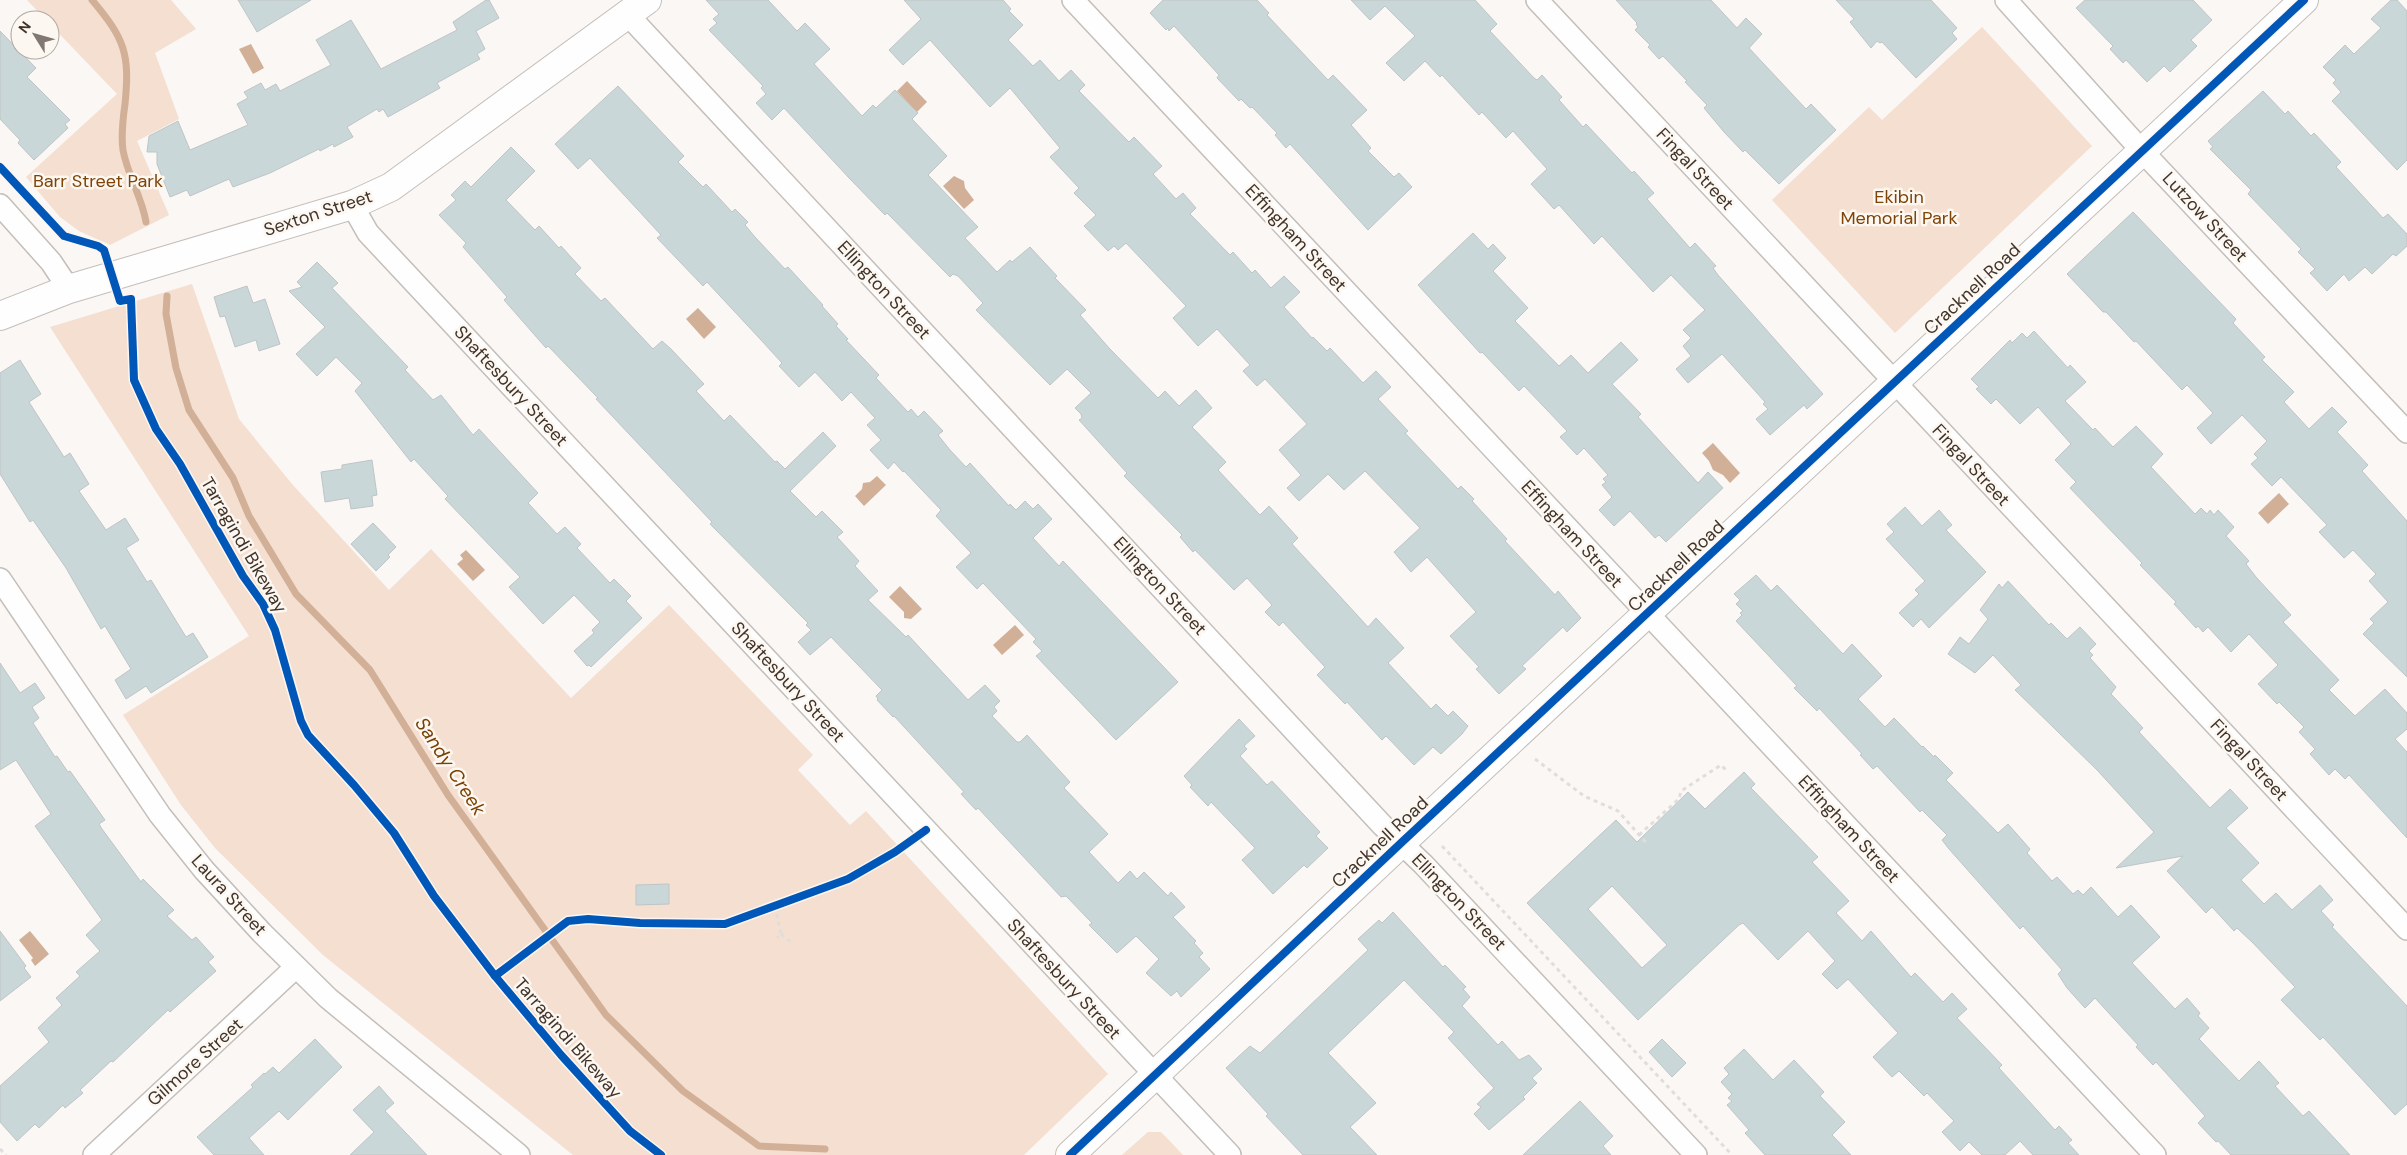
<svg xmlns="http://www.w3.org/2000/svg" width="2407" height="1155" viewBox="0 0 2407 1155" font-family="'DM Sans',sans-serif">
  <rect width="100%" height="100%" fill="#faf7f5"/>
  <!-- green -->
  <g fill="#f4dfd0">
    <polygon points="27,0 171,0 196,29 155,53 179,119 137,141 169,215 110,245 79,231 60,217 26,177 117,94 50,24 50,20 46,20"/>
    <polygon points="1982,27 2092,146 1895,333 1772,200 1869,107 1882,120"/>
    <polygon points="192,284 239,419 292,484 389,590 431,549 571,698 669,605 813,755 798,770 850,825 866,811 1108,1074 1024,1155 573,1155 323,955 215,848 181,805 123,715 249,636 50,327"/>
    <polygon points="1148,1132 1161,1132 1183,1155 1122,1155"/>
  </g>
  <!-- water -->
  <g fill="#d1b097">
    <polygon points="251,44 264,68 253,74 239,49"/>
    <polygon points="907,81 927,102 917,112 897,91"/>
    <polygon points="954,176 964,181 965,188 974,200 964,209 943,186"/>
    <polygon points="698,308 716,327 704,339 686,319"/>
    <polygon points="1713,443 1740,473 1730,483 1723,475 1713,470 1709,461 1702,453"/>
    <polygon points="877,476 886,485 864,506 855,496 862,489 863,483 870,482"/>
    <polygon points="2279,493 2289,504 2268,524 2258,513"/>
    <polygon points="466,550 485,570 473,581 457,564 463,559 460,555"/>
    <polygon points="900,586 922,609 911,619 904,618 904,612 889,597"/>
    <polygon points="1015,625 1024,635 1002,655 993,645"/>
    <polygon points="30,931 49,954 35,966 31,960 33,958 19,940"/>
  </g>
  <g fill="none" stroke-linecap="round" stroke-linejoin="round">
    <!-- stream -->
    <g stroke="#d1b097" stroke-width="7">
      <path d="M92,0C125,39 130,54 125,104C123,118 121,136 123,150C127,174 142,197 146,222"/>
      <polyline points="167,296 166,314 176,368 189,410 233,478 249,516 296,594 370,670 448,795 606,1015 683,1091 759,1146 825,1149"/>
    </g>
  </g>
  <!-- building -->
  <g fill="#cad7d8" stroke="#bec5c6" fill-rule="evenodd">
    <polygon points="238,0 311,0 257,32"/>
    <polygon points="486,0 489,0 499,18 476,31 485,49 477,54 480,59 437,83 440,88 388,117 383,109 379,112 377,109 347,127 353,137 334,147 333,144 320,151 319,149 270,173 233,187 229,179 190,196 187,190 170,197 157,164 157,152 147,152 149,136 178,121 190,150 248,125 237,104 248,98 244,92 261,83 265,90 276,84 280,91 331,65 316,40 351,20 381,69 457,30 453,22"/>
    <polygon points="706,0 768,0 797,31 805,23 830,49 814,64 862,116 873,105 876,108 895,90 918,113 912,119 947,156 928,175 978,227 965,238 997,272 1010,260 1012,262 1030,247 1057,276 1055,278 1086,310 1080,315 1110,349 1158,398 1165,391 1179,406 1196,390 1212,408 1192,427 1226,462 1218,470 1260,515 1269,506 1298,538 1292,544 1368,627 1376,618 1404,648 1388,663 1431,709 1436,704 1448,716 1453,711 1468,726 1462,734 1441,754 1433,747 1414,765 1386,736 1382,740 1347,702 1345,704 1317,675 1325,667 1283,622 1279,626 1265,612 1272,605 1247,578 1234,590 1195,550 1193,552 1180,537 1182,535 1124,476 1127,473 1079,420 1082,418 1081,414 1075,408 1091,393 1067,369 1050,385 976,310 983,303 958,276 953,274 950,277 887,213 885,215 850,179 784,108 772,120 756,103 766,94 761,88 763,86 709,30 717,23 713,19 719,14"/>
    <polygon points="904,0 1003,0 1011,9 1009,11 1023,25 1008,40 1033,66 1040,60 1059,81 1071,70 1085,85 1079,91 1127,140 1129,142 1134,137 1162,166 1153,174 1176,199 1183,193 1196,208 1190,214 1230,255 1233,252 1252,273 1255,270 1271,288 1284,276 1300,292 1284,307 1312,338 1313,337 1327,351 1330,348 1363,383 1376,371 1391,387 1378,399 1408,431 1405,433 1458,489 1461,486 1474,499 1472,501 1507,539 1505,541 1555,595 1558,591 1581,618 1567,632 1563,627 1522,666 1526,669 1499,694 1476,669 1479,667 1450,636 1476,612 1427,557 1411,572 1394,552 1420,528 1365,471 1344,490 1328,474 1299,501 1287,488 1301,475 1279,450 1307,424 1265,379 1257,386 1243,371 1250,365 1217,329 1198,346 1173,318 1186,306 1126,243 1118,250 1114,246 1108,251 1084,226 1096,215 1074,193 1079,188 1050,157 1060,148 1010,88 990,107 930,40 903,65 889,50 921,19"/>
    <polygon points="1163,0 1257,0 1269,13 1267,15 1328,80 1333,75 1367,110 1351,125 1371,148 1368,151 1394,177 1399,173 1412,187 1368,230 1290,144 1286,148 1275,135 1277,133 1252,107 1250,108 1241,99 1239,101 1217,78 1219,75 1174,26 1169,31 1168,28 1166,30 1150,13"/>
    <polygon points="1351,0 1475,0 1497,24 1490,31 1534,78 1537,80 1542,75 1562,97 1559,100 1583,127 1586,124 1632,173 1634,171 1654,193 1647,199 1690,248 1695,243 1716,266 1713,268 1718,275 1823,394 1807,409 1804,405 1770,435 1756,419 1768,409 1763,404 1765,402 1722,354 1688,383 1676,369 1691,356 1683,346 1691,338 1683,330 1705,310 1671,275 1653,292 1602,236 1594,244 1559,205 1554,209 1531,184 1547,169 1513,131 1506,138 1482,112 1479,115 1442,75 1440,77 1425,61 1404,81 1386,63 1415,36 1385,6 1370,20"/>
    <polygon points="1616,0 1711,0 1737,28 1746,18 1762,34 1749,48 1806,109 1811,104 1836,130 1779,184 1745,150 1743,152 1724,132 1704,108 1707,105 1685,82 1687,81 1663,56 1659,59 1648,47 1650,45 1635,30 1638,27 1636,24 1637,23"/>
    <polygon points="1836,0 1931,0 1957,28 1952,33 1957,39 1916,78 1882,42 1880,43 1877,41 1871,48 1850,22 1854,19"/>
    <polygon points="2085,0 2193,0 2212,20 2191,40 2197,46 2170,72 2164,66 2147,82 2126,60 2123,63 2110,49 2113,46 2076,8"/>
    <polygon points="2391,0 2397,0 2407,11 2407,160 2397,170 2332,101 2341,92 2333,83 2336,80 2323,67 2345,45 2354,54 2381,28 2371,19"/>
    <polygon points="0,31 36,68 27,77 70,120 65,124 68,128 34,160 18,143 20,140 0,119"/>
    <polygon points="618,86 684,156 678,162 703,187 706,184 732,212 735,209 748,222 745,225 755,237 785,269 788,267 823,305 822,306 838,324 836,326 848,339 846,340 879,375 876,378 908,412 911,409 918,417 924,411 943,431 938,435 950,450 966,467 970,463 1009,506 1010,504 1016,510 1025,501 1033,509 1038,504 1052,519 1033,538 1059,566 1063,561 1178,682 1116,740 1036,656 1042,651 1033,642 1036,639 983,583 977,589 956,567 971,553 936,516 941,510 904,471 903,472 894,462 888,469 870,450 881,440 867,425 875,418 851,392 842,401 815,372 799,387 779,366 782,363 761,340 707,282 703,286 657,238 661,235 590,158 578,169 555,144"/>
    <polygon points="2263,91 2285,114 2288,111 2311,136 2314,133 2341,162 2336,167 2383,218 2388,214 2407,234 2407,246 2396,256 2393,254 2372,274 2365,267 2349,281 2344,274 2327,291 2310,273 2315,269 2298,252 2301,249 2248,194 2251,190 2210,149 2213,147 2208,141"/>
    <polygon points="511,147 535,171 506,200 535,230 539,226 559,248 561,246 581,268 575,274 601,301 605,298 653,349 662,341 671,349 704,384 696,391 724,421 730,415 775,462 777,461 785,469 823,432 836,446 790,491 816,517 822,511 843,532 837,537 859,561 855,566 878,591 868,600 906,637 908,635 968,700 985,685 1000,701 994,707 997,711 992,716 1017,742 1020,742 1027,735 1070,782 1064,788 1108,834 1089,852 1118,883 1130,871 1137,879 1144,872 1168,896 1171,892 1185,907 1173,917 1196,941 1194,943 1203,953 1199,957 1210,969 1181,997 1177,991 1171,996 1146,973 1159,959 1136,936 1117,953 1089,925 1092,923 1066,896 1061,897 978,808 976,810 961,794 964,792 894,716 893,717 877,700 878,699 876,696 882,690 831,637 810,655 798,642 811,630 806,625 808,623 710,524 712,522 596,399 598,398 548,346 546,348 504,300 507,297 463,247 466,243 439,215 456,200 451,195 465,181 471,187"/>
    <polygon points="2133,212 2236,319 2233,323 2265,357 2262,360 2294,392 2284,402 2309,429 2332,407 2347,422 2337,432 2368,465 2362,471 2407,521 2407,677 2363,634 2374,623 2370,619 2388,602 2369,581 2376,574 2353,550 2344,558 2319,532 2327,525 2281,477 2272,486 2251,464 2258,458 2254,454 2267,441 2242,415 2211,444 2197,428 2213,413 2187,385 2182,390 2136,341 2134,342 2106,312 2103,312 2067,274"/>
    <polygon points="1473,233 1488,249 1493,244 1506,258 1493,271 1528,308 1515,321 1559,366 1571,355 1588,373 1621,342 1638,360 1612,384 1641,414 1638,417 1698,483 1708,472 1723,488 1666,542 1659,535 1655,538 1630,511 1614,526 1599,510 1612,497 1602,485 1606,482 1603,479 1608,475 1584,448 1577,455 1560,437 1567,431 1524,386 1519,391 1482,352 1480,353 1418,285"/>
    <polygon points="317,262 338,283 332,288 408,367 405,370 433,400 441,395 473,435 479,429 538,493 528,503 557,534 565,527 581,544 577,548 610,583 614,579 631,596 626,601 642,618 591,667 589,665 587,666 574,651 594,633 592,630 600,622 574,595 543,624 509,587 520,577 445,499 448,496 414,459 411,462 355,391 362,383 336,357 317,376 296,354 325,327 289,291 302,287 297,282"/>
    <polygon points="247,286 253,303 265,299 280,344 259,351 256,340 235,347 225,316 220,317 214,297"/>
    <polygon points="2034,331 2068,368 2070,365 2086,382 2065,401 2093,430 2095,428 2113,447 2136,426 2163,454 2151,467 2195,514 2201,508 2207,514 2210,510 2214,515 2218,510 2234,527 2226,536 2249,561 2246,564 2256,577 2291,615 2283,622 2339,680 2329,690 2355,716 2385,689 2407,713 2407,729 2395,739 2407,752 2407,838 2349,775 2345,779 2335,769 2329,775 2310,754 2315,749 2299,732 2304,727 2279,702 2277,704 2258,684 2278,665 2249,634 2231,652 2208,627 2203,632 2198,626 2196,628 2174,604 2176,602 2140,565 2142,563 2070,488 2076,482 2055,460 2071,444 2038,407 2020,424 1996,399 1991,404 1976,389 1979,387 1971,379 2010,340 2012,343 2022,333 2027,338"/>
    <polygon points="20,360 41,394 29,402 64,457 70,453 89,484 79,491 106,530 125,518 139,540 126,548 147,582 151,580 186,637 193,633 208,657 151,693 146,686 126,699 115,680 131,669 105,626 101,629 66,568 33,520 30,522 0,474 0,373"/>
    <polygon points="372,460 377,495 372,496 373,506 351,509 349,498 325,502 321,472 342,469 342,465"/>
    <polygon points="1905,507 1922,526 1939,510 1952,525 1946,530 1986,572 1929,628 1921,619 1913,627 1899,613 1919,594 1915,590 1925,581 1886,539 1894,532 1887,524"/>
    <polygon points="373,523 396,547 388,555 390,557 376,571 351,544"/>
    <polygon points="1756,575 1771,591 1777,585 1843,654 1852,644 1882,676 1858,699 1885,727 1894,718 1922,747 1923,746 1934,757 1935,755 1953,773 1946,780 1998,833 2008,824 2030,849 2027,853 2052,881 2057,877 2073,894 2078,890 2083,895 2091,887 2118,917 2131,905 2160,937 2132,963 2175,1009 2187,998 2200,1013 2198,1016 2209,1028 2199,1039 2239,1081 2259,1061 2279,1083 2275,1086 2303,1116 2309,1111 2350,1155 2231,1155 2218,1141 2216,1142 2198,1123 2205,1116 2156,1062 2153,1065 2136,1047 2138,1045 2095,998 2085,1008 2067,988 2058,974 2062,970 2023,926 2020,929 1949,849 1942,840 1947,835 1922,810 1920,812 1877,766 1873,769 1860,755 1862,754 1819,708 1817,711 1794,688 1797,686 1736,621 1742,615 1740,613 1743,611 1736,604 1740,600 1734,594"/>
    <polygon points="2008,581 2049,625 2051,623 2067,639 2080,627 2096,644 2089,651 2093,655 2090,658 2116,687 2111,694 2143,728 2139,732 2210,808 2230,789 2248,808 2226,828 2259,863 2241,880 2264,904 2276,893 2292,910 2320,885 2333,900 2321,911 2334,925 2332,927 2407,1006 2407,1104 2395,1115 2323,1037 2320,1040 2281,1000 2295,987 2253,943 2237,928 2234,931 2212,907 2206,913 2167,871 2183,856 2116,868 2154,832 2097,770 2015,690 2021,685 1993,655 1975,673 1948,654 1960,637 1969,644 1988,619 1980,610 1999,584 2002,588"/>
    <polygon points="0,663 20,693 35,683 45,698 32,707 39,718 33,723 55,757 57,756 68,772 70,771 105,820 99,824 102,829 141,882 143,879 174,910 167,916 192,940 196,937 214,957 208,962 216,971 170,1012 168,1010 113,1062 111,1061 80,1090 83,1093 65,1108 63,1105 39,1128 35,1124 17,1141 0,1122 0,1086 49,1042 38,1028 62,1005 56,998 80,976 76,972 100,951 86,935 102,920 35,826 51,814 16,760 0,770"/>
    <polygon points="1239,719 1255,736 1244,746 1247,749 1240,756 1267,785 1272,781 1320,832 1316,836 1328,848 1307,868 1304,865 1273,894 1242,860 1255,848 1211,802 1208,806 1190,787 1192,785 1184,776"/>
    <path d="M1744,772L1755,784L1751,788L1818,857L1812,862L1849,901L1836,913L1862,941L1871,931L1911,977L1915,973L1943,1002L1952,993L1967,1009L1957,1018L2002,1065L1999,1068L2055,1130L2059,1126L2072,1140L2068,1143L2079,1155H2033L2020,1141L2005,1155H1982L1969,1142L1960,1151L1942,1132L1954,1121L1927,1093L1924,1096L1899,1071L1892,1077L1873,1057L1898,1033L1848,979L1837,989L1822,974L1835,961L1808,931L1778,960L1743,923L1739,925L1638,1020L1527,903L1616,820L1637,842L1688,792L1705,809ZM1612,886L1667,945L1642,968L1588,909Z"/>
    <polygon points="669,884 669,904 636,905 636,885"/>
    <polygon points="1393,912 1443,967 1445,965 1466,987 1463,989 1470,997 1462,1006 1498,1045 1502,1041 1519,1060 1529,1055 1542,1069 1532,1078 1537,1083 1523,1097 1525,1099 1489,1130 1474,1114 1481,1107 1477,1104 1494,1088 1448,1038 1454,1032 1404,980 1328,1053 1376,1103 1350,1127 1377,1155 1303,1155 1266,1116 1268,1114 1226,1068 1250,1046 1260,1053 1368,950 1358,939 1379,920 1382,923"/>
    <polygon points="0,931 26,966 24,968 31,977 0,1001"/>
    <polygon points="315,1039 342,1067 288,1120 279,1111 249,1138 264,1155 214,1155 197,1137 253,1087 251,1085 264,1073 265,1074 273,1067 279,1073"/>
    <polygon points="1662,1039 1686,1063 1672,1077 1649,1052"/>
    <polygon points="1744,1049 1773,1080 1794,1060 1824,1092 1820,1096 1845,1122 1832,1135 1851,1155 1765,1155 1745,1133 1749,1130 1727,1105 1732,1101 1728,1098 1732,1094 1721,1082 1729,1074 1724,1068"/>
    <polygon points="379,1086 394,1103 385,1111 427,1155 350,1155 374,1132 353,1110"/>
    <polygon points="1580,1101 1613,1136 1603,1146 1611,1155 1523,1155"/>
  </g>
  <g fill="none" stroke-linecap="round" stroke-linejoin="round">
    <!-- street casing -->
    <g stroke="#c5beb9" stroke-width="24">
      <g id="street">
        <polyline points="1073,0 2155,1155"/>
        <polyline points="1537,0 2407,929"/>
        <polyline points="2006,0 2142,151 2407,432"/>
        <polyline points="627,14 1383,826 1423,864 1696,1155"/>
        <polyline points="0,205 51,262 69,289"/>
        <polyline points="352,205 368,233 1230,1155"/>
        <polyline points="0,579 160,815 204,870 262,933 328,998 519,1155"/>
        <polyline points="94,1155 296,967"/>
      </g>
    </g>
    <!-- secondary casing -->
    <g stroke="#c5beb9" stroke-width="30">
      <g id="secondary">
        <polyline points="0,316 69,289 352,205 391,187 647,0"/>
        <polyline points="1070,1155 1401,843 2304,0"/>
      </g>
    </g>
    <!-- path -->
    <g stroke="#e0dedd" stroke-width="3" stroke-dasharray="4 4" stroke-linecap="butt">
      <polyline points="1535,759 1584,796 1618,811 1648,845"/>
      <polyline points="1639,835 1679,799 1681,791 1721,765 1727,771"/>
      <polyline points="1442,846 1732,1155"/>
      <polyline points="775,906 781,934 777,938"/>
      <polyline points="781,934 792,943"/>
      <polyline points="0,1149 6,1155"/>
    </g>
    <!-- street -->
    <use href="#street" stroke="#fefefe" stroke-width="21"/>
    <!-- secondary -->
    <use href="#secondary" stroke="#fefefe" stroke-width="28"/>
    <!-- cycleway casing -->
    <g stroke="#fdf7f2" stroke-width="11">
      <g id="cycleway">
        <polyline points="0,167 64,236 98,246 104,250 120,301 131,299 134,380 156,429 180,464 243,576 263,604 275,630 301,721 308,735 354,785 394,833 434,896 495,976 561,1055 630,1131 661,1155"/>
        <polyline points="495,976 568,921 588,919 640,923 725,924 848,879 895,852 926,830"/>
        <polyline points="1070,1155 1401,843 2304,0"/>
      </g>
    </g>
    <!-- cycleway -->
    <use href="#cycleway" stroke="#0057b8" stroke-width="8"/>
  </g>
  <g text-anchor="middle" stroke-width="5" stroke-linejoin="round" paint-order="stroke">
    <!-- street labels -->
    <g font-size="18" fill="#3f332a" stroke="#fdf7f2">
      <text transform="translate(1695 169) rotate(47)" y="6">Fingal Street</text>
      <text transform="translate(318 213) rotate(-18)" y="6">Sexton Street</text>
      <text transform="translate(2205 217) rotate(47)" y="6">Lutzow Street</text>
      <text transform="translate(1296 238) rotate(47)" y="6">Effingham Street</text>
      <text transform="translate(1972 289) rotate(-43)" y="6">Cracknell Road</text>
      <text transform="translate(884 290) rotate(47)" y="6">Ellington Street</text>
      <text transform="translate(511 386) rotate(47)" y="6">Shaftesbury Street</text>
      <text transform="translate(1971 465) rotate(47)" y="6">Fingal Street</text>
      <text transform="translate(1572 534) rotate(47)" y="6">Effingham Street</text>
      <text transform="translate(244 545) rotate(60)" y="6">Tarragindi Bikeway</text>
      <text transform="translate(1676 566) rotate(-43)" y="6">Cracknell Road</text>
      <text transform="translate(1160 586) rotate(47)" y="6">Ellington Street</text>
      <text transform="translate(788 682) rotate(47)" y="6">Shaftesbury Street</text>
      <text transform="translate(2249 760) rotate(47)" y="6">Fingal Street</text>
      <text transform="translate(1849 829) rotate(47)" y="6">Effingham Street</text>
      <text transform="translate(1380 842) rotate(-43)" y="6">Cracknell Road</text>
      <text transform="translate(229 895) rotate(48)" y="6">Laura Street</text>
      <text transform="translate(1459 902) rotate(46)" y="6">Ellington Street</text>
      <text transform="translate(1064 979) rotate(47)" y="6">Shaftesbury Street</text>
      <text transform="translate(568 1038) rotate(49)" y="6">Tarragindi Bikeway</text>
      <text transform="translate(195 1062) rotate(-42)" y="6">Gilmore Street</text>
    </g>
    <!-- park labels -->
    <g font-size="18" fill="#7e4306" stroke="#fdf7f2">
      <text x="98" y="187">Barr Street Park</text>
      <text x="1899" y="203">Ekibin<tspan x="1899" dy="21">Memorial Park</tspan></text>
    </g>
    <!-- water labels -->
    <g font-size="19" font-style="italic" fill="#7a4001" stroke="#fdf7f2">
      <text transform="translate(451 766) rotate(57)" y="7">Sandy Creek</text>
    </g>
  </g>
  <!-- north arrow -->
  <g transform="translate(35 35) rotate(307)"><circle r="24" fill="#fdf7f2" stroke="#b1a9a2"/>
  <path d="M0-4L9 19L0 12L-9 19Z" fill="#807871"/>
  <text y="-8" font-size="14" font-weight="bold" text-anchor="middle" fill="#3f332a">N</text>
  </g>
</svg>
